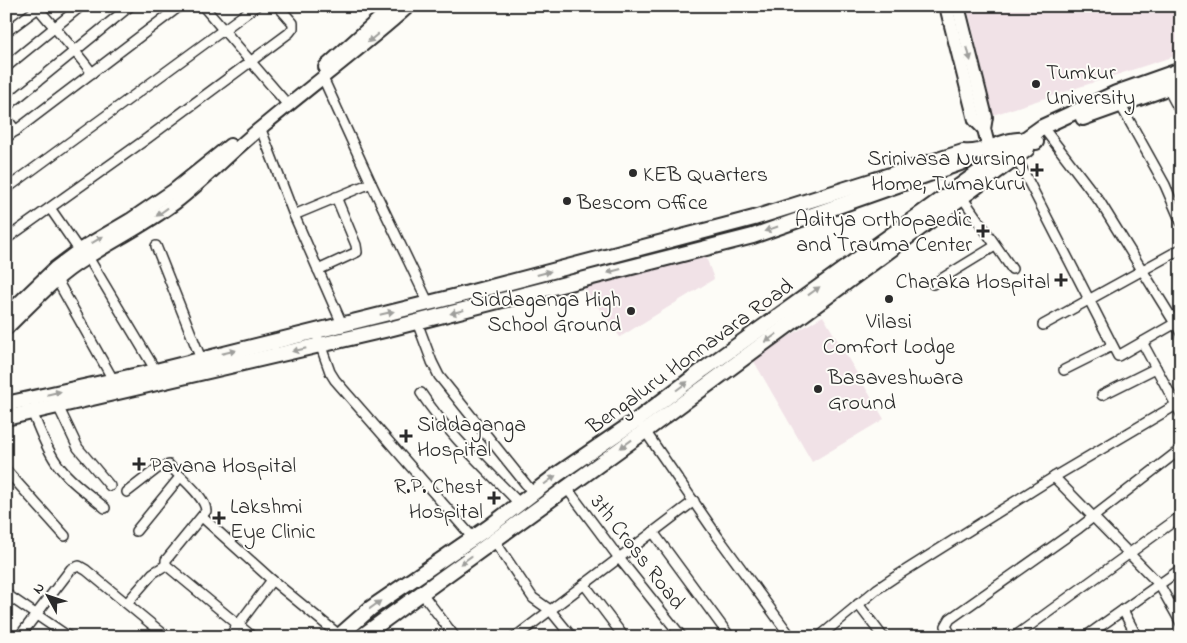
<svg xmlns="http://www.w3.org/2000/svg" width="1187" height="643" viewBox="0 0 1187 643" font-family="'Indie Flower',sans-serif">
  <rect width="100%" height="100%" fill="#fdfcf7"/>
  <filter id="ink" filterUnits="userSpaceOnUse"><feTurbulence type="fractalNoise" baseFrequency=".02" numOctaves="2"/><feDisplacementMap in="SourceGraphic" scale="10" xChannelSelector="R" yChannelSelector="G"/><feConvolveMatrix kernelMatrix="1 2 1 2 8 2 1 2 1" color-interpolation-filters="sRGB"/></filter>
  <g filter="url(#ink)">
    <!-- built -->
    <g fill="#f1e2e7">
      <polygon points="967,6 1181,6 1181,54 993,115"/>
      <polygon points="706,257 714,279 620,337 583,286"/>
      <polygon points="823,316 884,419 812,462 752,358"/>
    </g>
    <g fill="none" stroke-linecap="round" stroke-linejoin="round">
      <!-- minor casing -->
      <g stroke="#2b2b2b" stroke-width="12">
        <g id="minor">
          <polyline points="203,6 288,105"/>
          <path d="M38,8C56,30 75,50 92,73"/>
          <polyline points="6,32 41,6"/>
          <polyline points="6,67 81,6"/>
          <polyline points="323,78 371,183 428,302"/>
          <polyline points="1167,87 1181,113"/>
          <polyline points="1120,104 1165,185 1181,222"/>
          <polyline points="6,107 130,6"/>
          <polyline points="6,118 16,131"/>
          <polyline points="260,127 294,215 342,324"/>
          <polyline points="1048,134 1100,202 1181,333"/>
          <polyline points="6,138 180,6"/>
          <polyline points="1016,157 1118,356 1181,320"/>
          <polyline points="6,189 256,6"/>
          <polyline points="962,197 1012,269"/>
          <polyline points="50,208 79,250"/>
          <polyline points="294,215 371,183"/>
          <polyline points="6,239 145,140 289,33 293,28 293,23 278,6"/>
          <polyline points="156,246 201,359"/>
          <polyline points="88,257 156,371"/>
          <polyline points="318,270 357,252 356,245 336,197"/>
          <polyline points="57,280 116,385"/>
          <polyline points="933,284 995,246"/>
          <polyline points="417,322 432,362 439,376 533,493"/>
          <polyline points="1043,325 1181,249"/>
          <polyline points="315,330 330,372 335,380 473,538"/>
          <polyline points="1142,342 1181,414"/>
          <polyline points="1064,370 1112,346"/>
          <path d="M421,393C448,434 485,468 519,503"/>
          <polyline points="1102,395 1156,368"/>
          <polyline points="58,406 78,448 110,486"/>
          <path d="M32,412C40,430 46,449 58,465C70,482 89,494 105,508"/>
          <polyline points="643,428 718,537 791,637"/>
          <polyline points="6,470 65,536"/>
          <polyline points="1054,477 1159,584 1181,623"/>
          <polyline points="566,487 619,558 682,637"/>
          <path d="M127,492L158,468L169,465C179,476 206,497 206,511L166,560V565L253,637"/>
          <polyline points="202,517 272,580 339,635"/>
          <polyline points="136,531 180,477"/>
          <polyline points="653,532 730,637"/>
          <polyline points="494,540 533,598 550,610 572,637"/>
          <polyline points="584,584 624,637"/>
          <polyline points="421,592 455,637"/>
          <polyline points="6,594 69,637"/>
          <polyline points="127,603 153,573 166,565"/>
          <polyline points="858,604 883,637"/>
          <polyline points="1123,610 1137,637"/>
          <polyline points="19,637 71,569 79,566 86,570 167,637"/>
          <polyline points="229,637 272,580"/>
          <polyline points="515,637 694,501"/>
          <polyline points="819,637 877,589 895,577 1054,477 1176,405"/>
          <polyline points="952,637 946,626 950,619 1079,528 1181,449"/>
          <polyline points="1014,637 1181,516"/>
          <polyline points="1085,637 1181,569"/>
        </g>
      </g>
      <!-- secondary casing -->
      <g stroke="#2b2b2b" stroke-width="16">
        <g id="secondary">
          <polyline points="946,6 975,120 984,129"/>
          <polyline points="958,6 986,117 984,129 991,157"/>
          <polyline points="325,67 393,6"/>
          <polyline points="6,315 55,268 79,250 130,220 174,190 230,145"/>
          <path d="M6,329C31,305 55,277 85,259C115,240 147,224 175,203C206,179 233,150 263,126C312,85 362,48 409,6"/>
        </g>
      </g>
      <!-- primary casing -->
      <g stroke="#2b2b2b" stroke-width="18">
        <g id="primary">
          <polyline points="1083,118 1181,83"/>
          <path d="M6,404L156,371L457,296L754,218L963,152C989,155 1007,133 1036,142"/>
          <polyline points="6,418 389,329 753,236 966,161 973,153"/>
          <polyline points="338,637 371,608 489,527 558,474 637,420 703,370 1042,127 1116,93 1181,70"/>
          <polyline points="361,637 645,431 1027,149"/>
        </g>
      </g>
      <!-- minor -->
      <use href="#minor" stroke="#fdfcf7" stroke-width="9"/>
      <!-- secondary -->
      <use href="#secondary" stroke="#fdfcf7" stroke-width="12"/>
      <!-- primary -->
      <use href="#primary" stroke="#fdfcf7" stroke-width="14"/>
    </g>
    <!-- one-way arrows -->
    <defs><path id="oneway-solid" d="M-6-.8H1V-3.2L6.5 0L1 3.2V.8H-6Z" transform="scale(1.25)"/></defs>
    <g fill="#9e9e9b">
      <use href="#oneway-solid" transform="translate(373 38) rotate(140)"/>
      <use href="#oneway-solid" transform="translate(969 54) rotate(76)"/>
      <use href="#oneway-solid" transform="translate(162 212) rotate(144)"/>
      <use href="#oneway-solid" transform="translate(771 229) rotate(161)"/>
      <use href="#oneway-solid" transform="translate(97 240) rotate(-31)"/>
      <use href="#oneway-solid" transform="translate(614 271) rotate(165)"/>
      <use href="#oneway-solid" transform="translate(544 273) rotate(-15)"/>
      <use href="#oneway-solid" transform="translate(814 291) rotate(-36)"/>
      <use href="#oneway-solid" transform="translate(457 312) rotate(165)"/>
      <use href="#oneway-solid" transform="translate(387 313) rotate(-13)"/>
      <use href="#oneway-solid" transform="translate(771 338) rotate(144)"/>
      <use href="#oneway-solid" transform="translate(299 350) rotate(167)"/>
      <use href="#oneway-solid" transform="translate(229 352) rotate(-14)"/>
      <use href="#oneway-solid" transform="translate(682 386) rotate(-37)"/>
      <use href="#oneway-solid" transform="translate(54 393) rotate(-13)"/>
      <use href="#oneway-solid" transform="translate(626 444) rotate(144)"/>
      <use href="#oneway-solid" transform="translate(550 480) rotate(-37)"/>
      <use href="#oneway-solid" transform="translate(466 560) rotate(144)"/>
      <use href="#oneway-solid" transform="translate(375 605) rotate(-36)"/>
    </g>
  </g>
  <!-- markers -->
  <g fill="#2b2b2b" stroke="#fdfcf7" stroke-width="2">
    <circle cx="1036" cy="84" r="5"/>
    <path d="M1034.5 162.5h5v5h5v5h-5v5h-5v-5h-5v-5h5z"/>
    <circle cx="633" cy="173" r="5"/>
    <circle cx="567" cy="201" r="5"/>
    <path d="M980.5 223.5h5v5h5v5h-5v5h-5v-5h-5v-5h5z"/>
    <path d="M1058.5 272.5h5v5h5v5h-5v5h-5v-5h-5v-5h5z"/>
    <circle cx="889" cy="299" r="5"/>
    <circle cx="631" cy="311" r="5"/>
    <circle cx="818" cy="389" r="5"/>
    <path d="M403.5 428.5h5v5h5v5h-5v5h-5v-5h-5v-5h5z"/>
    <path d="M136.5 456.5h5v5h5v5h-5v5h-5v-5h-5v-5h5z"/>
    <path d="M491.5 490.5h5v5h5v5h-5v5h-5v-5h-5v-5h5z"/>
    <path d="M216.5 510.5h5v5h5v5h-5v5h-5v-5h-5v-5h5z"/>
  </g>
  <g text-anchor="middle" stroke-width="4" stroke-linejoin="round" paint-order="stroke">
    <!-- poi labels -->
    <g font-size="22" fill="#2b2b2b" stroke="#fdfcf7" text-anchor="start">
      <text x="1046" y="79">Tumkur<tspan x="1046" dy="25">University</tspan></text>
      <text x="1026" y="165" text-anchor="end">Srinivasa Nursing<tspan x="1026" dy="25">Home, Tumakuru</tspan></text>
      <text x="643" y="181">KEB Quarters</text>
      <text x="577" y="209">Bescom Office</text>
      <text x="972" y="226" text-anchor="end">Aditya Orthopaedic<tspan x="972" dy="25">and Trauma Center</tspan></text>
      <text x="1050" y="288" text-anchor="end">Charaka Hospital</text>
      <text x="621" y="306" text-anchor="end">Siddaganga High<tspan x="621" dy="25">School Ground</tspan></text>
      <text x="889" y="328" text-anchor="middle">Vilasi<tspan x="889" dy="25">Comfort Lodge</tspan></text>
      <text x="828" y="384">Basaveshwara<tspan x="828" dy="25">Ground</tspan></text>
      <text x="417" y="431">Siddaganga<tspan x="417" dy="25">Hospital</tspan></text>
      <text x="150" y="472">Pavana Hospital</text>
      <text x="483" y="493" text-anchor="end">R.P. Chest<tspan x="483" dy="25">Hospital</tspan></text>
      <text x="230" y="513">Lakshmi<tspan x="230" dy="25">Eye Clinic</tspan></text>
    </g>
    <!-- street labels -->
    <g font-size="22" fill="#2b2b2b" stroke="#fdfcf7">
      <text transform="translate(689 355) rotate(-36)" y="8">Bengaluru Honnavara Road</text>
      <text transform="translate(639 551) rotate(52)" y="8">3th Cross Road</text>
    </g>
  </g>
  <!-- margin -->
  <rect width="1187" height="643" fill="none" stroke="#fdfcf7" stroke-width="25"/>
  <rect x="12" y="12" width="1162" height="618" fill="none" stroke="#2b2b2b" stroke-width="2" filter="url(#ink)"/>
  <!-- north arrow -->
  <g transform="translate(48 596) rotate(310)" stroke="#fdfcf7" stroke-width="4" paint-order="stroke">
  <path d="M0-4L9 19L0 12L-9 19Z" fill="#2b2b2b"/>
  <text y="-8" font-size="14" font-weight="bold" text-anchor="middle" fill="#2b2b2b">N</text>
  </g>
</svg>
